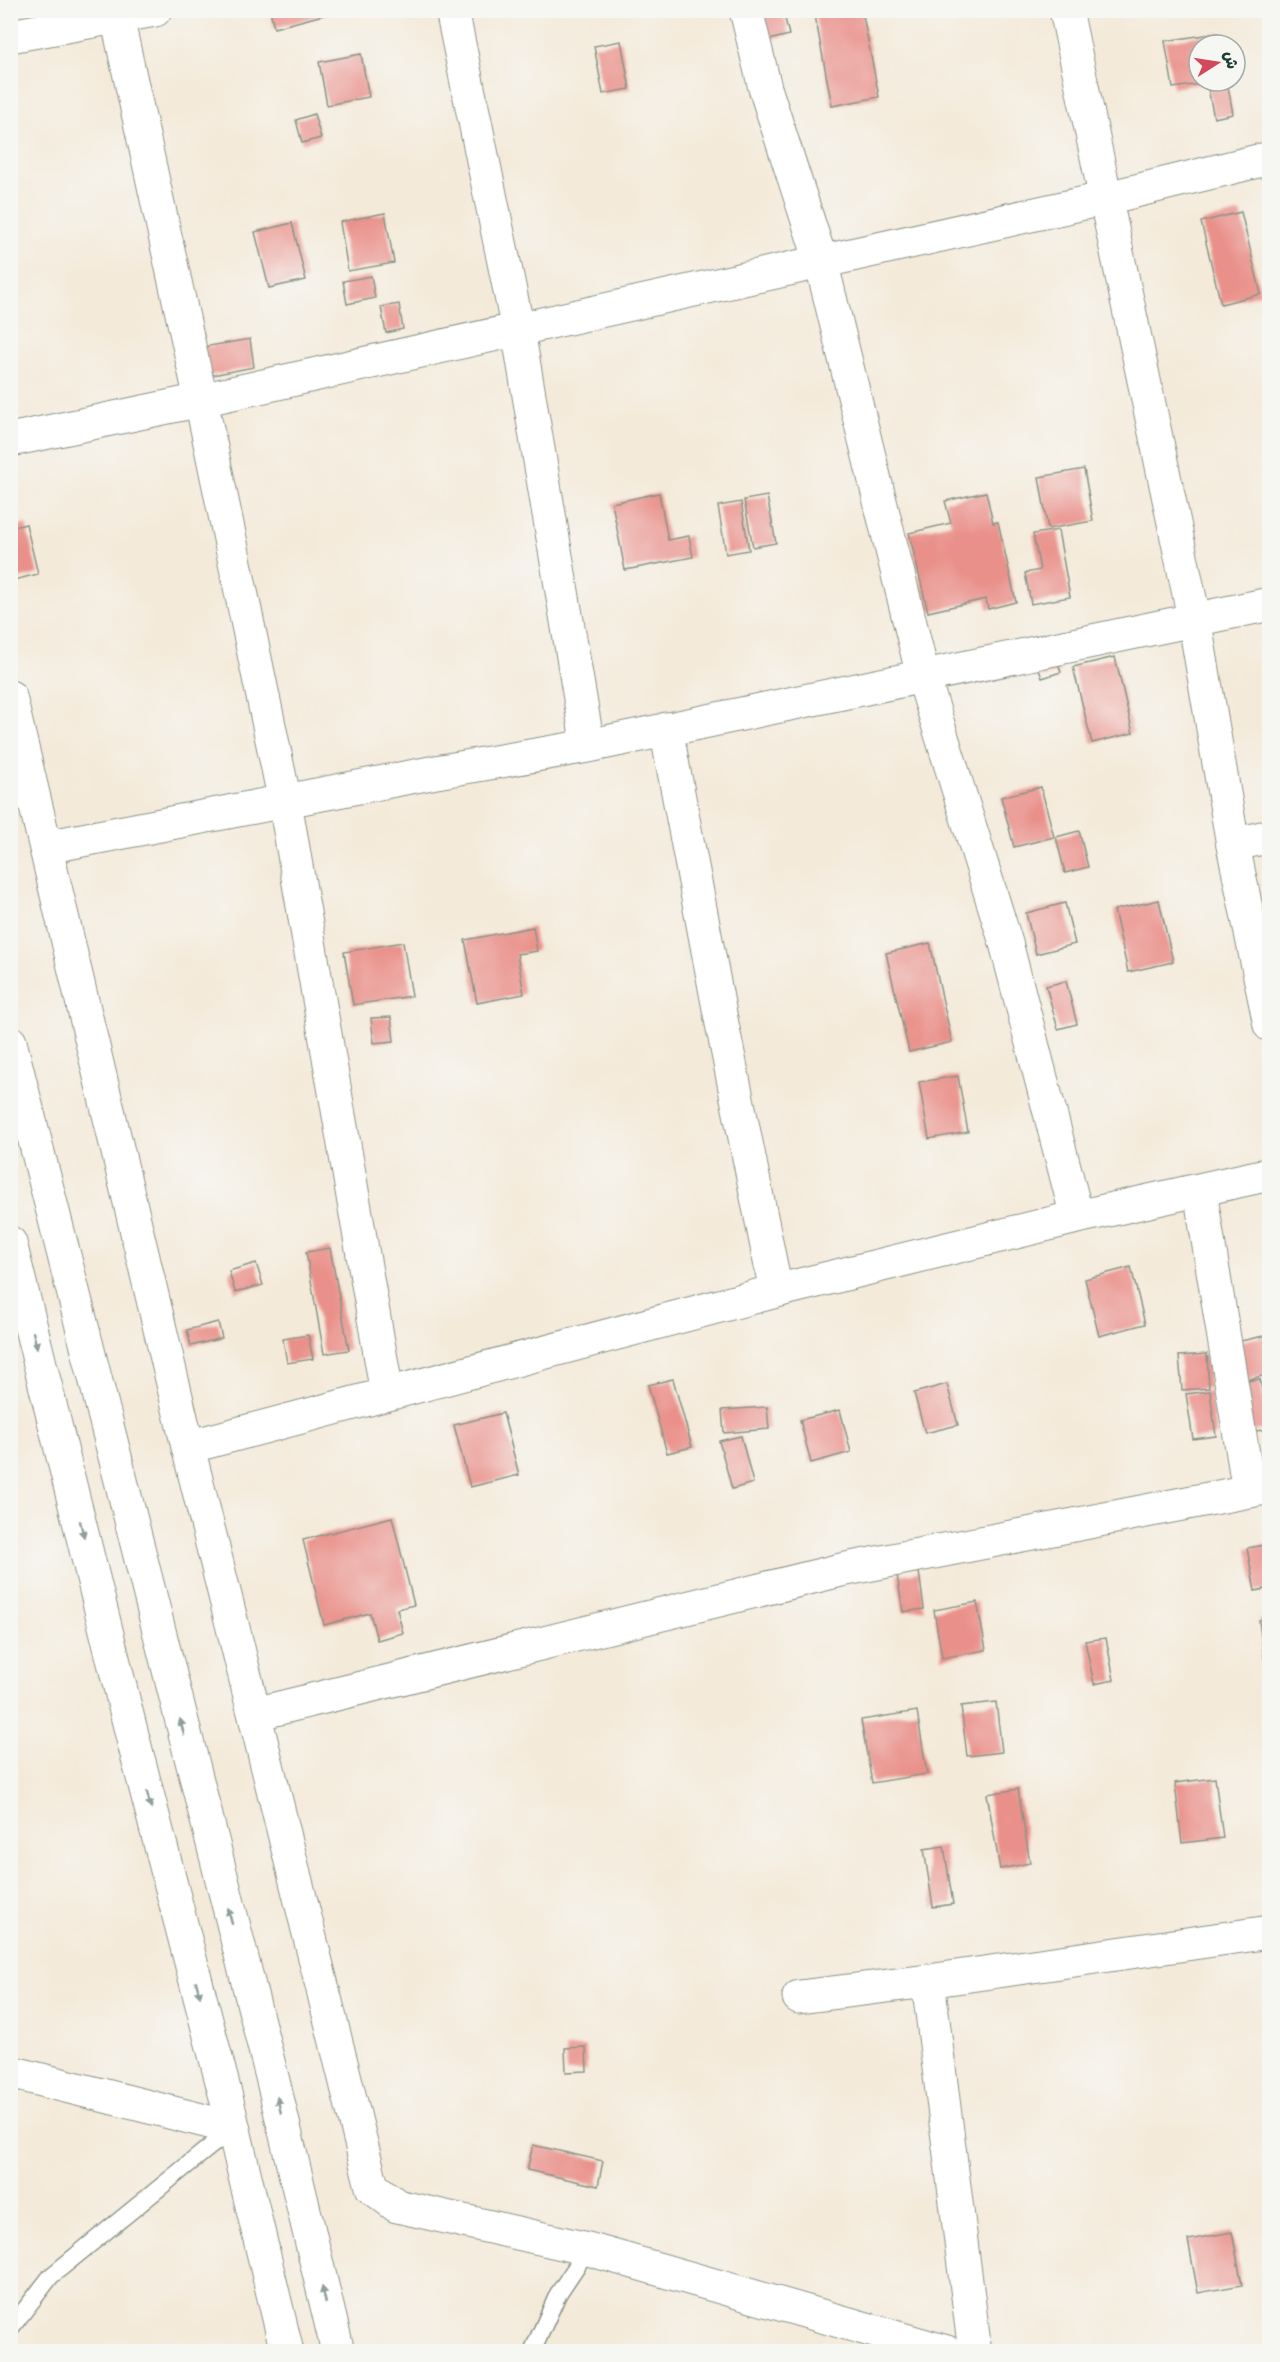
<svg xmlns="http://www.w3.org/2000/svg" width="1280" height="2362" viewBox="0 0 1280 2362" font-family="'Architects Daughter','Playpen Sans Arabic',sans-serif">
  <rect width="100%" height="100%" fill="#f6f6f2"/>
  <filter id="ink" filterUnits="userSpaceOnUse"><feTurbulence type="fractalNoise" baseFrequency=".0167" numOctaves="2"/><feDisplacementMap in="SourceGraphic" scale="12" xChannelSelector="R" yChannelSelector="G"/><feConvolveMatrix kernelMatrix="1 2 1 2 8 2 1 2 1" color-interpolation-filters="sRGB"/></filter>
  <filter id="wash" filterUnits="userSpaceOnUse"><feTurbulence type="fractalNoise" baseFrequency=".008" numOctaves="4" result="noise"/><feDisplacementMap in="SourceGraphic" scale="24" xChannelSelector="R" yChannelSelector="G"/><feGaussianBlur stdDeviation="1.35" result="paint"/><feColorMatrix in="noise" values="0 0 0 0 0 0 0 0 0 0 0 0 0 0 0 0 0 1.4 0 .05"/><feComposite in="paint" operator="in"/></filter>
  <g filter="url(#wash)">
    <rect width="100%" height="100%" fill="#f4eada"/>
    <g id="blocks">
      <!-- building -->
      <g fill="#ea908a">
        <polygon points="270,10 330,10 331,13 274,28"/>
        <polygon points="762,10 783,10 789,35 769,40"/>
        <polygon points="814,10 862,10 879,97 832,106"/>
        <polygon points="1218,33 1221,45 1199,45 1199,81 1227,81 1233,114 1214,118 1207,83 1173,88 1165,41"/>
        <polygon points="621,41 630,89 603,94 594,46"/>
        <polygon points="361,54 369,97 327,105 319,62"/>
        <polygon points="314,114 321,138 302,143 296,120"/>
        <polygon points="1241,212 1261,294 1221,304 1201,222"/>
        <polygon points="385,213 394,263 348,271 340,222"/>
        <polygon points="292,223 306,280 269,288 255,232"/>
        <polygon points="371,276 375,298 347,304 343,281"/>
        <polygon points="399,304 403,329 386,333 381,307"/>
        <polygon points="250,339 254,367 202,377 197,348"/>
        <polygon points="1084,469 1093,521 1048,529 1039,477"/>
        <polygon points="986,492 993,523 998,522 1016,602 988,609 986,599 928,612 909,533 951,523 945,501"/>
        <polygon points="659,493 668,540 689,536 693,557 625,570 612,503"/>
        <polygon points="767,496 776,543 753,547 744,500"/>
        <polygon points="741,502 749,550 726,554 718,506"/>
        <polygon points="26,524 38,574 10,581 10,528"/>
        <polygon points="1058,530 1070,597 1031,604 1025,573 1040,570 1033,534"/>
        <polygon points="1054,651 1061,672 1042,678 1035,658"/>
        <polygon points="1115,657 1133,733 1092,743 1073,667"/>
        <polygon points="1041,787 1054,837 1014,847 1001,797"/>
        <polygon points="1079,831 1088,867 1065,873 1056,837"/>
        <polygon points="1159,900 1173,962 1128,972 1114,910"/>
        <polygon points="1065,903 1075,944 1036,954 1026,913"/>
        <polygon points="533,927 537,951 517,954 524,994 477,1003 465,940"/>
        <polygon points="403,942 412,996 353,1005 344,952"/>
        <polygon points="930,943 952,1042 909,1052 886,953"/>
        <polygon points="1066,981 1077,1024 1058,1029 1046,986"/>
        <polygon points="391,1017 394,1041 374,1043 371,1018"/>
        <polygon points="958,1076 968,1132 929,1139 919,1082"/>
        <polygon points="330,1248 349,1350 324,1354 306,1252"/>
        <polygon points="256,1263 263,1285 235,1292 229,1271"/>
        <polygon points="1131,1267 1145,1324 1099,1336 1085,1279"/>
        <polygon points="218,1322 222,1338 191,1346 187,1330"/>
        <polygon points="308,1335 313,1359 287,1363 283,1339"/>
        <polygon points="1268,1335 1270,1374 1242,1381 1232,1343"/>
        <polygon points="1207,1354 1209,1388 1182,1390 1179,1356"/>
        <polygon points="673,1379 692,1447 667,1453 648,1385"/>
        <polygon points="1260,1379 1269,1429 1249,1432 1240,1382"/>
        <polygon points="947,1384 958,1425 925,1433 914,1393"/>
        <polygon points="1210,1391 1216,1436 1193,1439 1186,1394"/>
        <polygon points="767,1407 769,1429 724,1433 722,1410"/>
        <polygon points="840,1410 851,1452 811,1463 800,1420"/>
        <polygon points="503,1413 519,1475 470,1487 454,1425"/>
        <polygon points="741,1436 753,1483 732,1489 719,1441"/>
        <polygon points="392,1517 414,1605 397,1609 403,1633 377,1640 370,1613 324,1625 303,1540"/>
        <polygon points="1270,1544 1270,1588 1255,1591 1247,1548"/>
        <polygon points="919,1572 924,1609 903,1612 897,1575"/>
        <polygon points="977,1602 986,1650 942,1658 934,1610"/>
        <polygon points="1270,1618 1270,1663 1265,1664 1259,1620"/>
        <polygon points="1106,1638 1114,1680 1094,1684 1085,1641"/>
        <polygon points="996,1702 1002,1752 967,1756 961,1706"/>
        <polygon points="917,1711 927,1774 872,1783 861,1720"/>
        <polygon points="1215,1778 1223,1838 1182,1843 1175,1783"/>
        <polygon points="1018,1789 1030,1863 1000,1869 987,1794"/>
        <polygon points="944,1846 953,1904 933,1907 924,1849"/>
        <polygon points="586,2047 587,2071 566,2072 565,2048"/>
        <polygon points="533,2145 603,2161 598,2186 527,2170"/>
        <polygon points="1232,2232 1242,2285 1198,2293 1188,2240"/>
      </g>
    </g>
  </g>
  <g filter="url(#ink)">
    <use href="#blocks" fill-opacity="0" stroke="#8a9487" stroke-width="1.5"/>
    <g fill="none" stroke-linecap="round" stroke-linejoin="round">
      <!-- lane casing -->
      <g stroke="#8a9487" stroke-width="19">
        <g id="lane">
          <polyline points="10,2329 51,2276 233,2128"/>
          <polyline points="532,2352 558,2294 588,2249"/>
        </g>
      </g>
      <!-- street casing -->
      <g stroke="#8a9487" stroke-width="35">
        <g id="street">
          <polyline points="452,10 518,330 588,746"/>
          <polyline points="746,10 765,88 821,261 923,676 1006,943 1077,1217"/>
          <polyline points="1066,10 1194,618 1233,845 1270,1025"/>
          <polyline points="117,17 201,400 285,802 387,1394"/>
          <polyline points="10,36 155,10"/>
          <polyline points="10,440 201,400 1107,198 1270,158"/>
          <polyline points="10,697 188,1447 372,2187 397,2206 588,2249 947,2352"/>
          <polyline points="666,729 720,1014 776,1291"/>
          <polyline points="1233,845 1270,836"/>
          <polyline points="46,847 436,772 588,746 1270,604"/>
          <polyline points="1200,1191 1249,1491"/>
          <polyline points="188,1447 776,1291 1077,1217 1270,1174"/>
          <polyline points="255,1714 841,1570 1270,1487"/>
          <polyline points="928,1981 975,2352"/>
          <polyline points="799,1997 928,1981 1270,1932"/>
          <polyline points="10,2072 233,2128"/>
        </g>
      </g>
      <!-- highway casing -->
      <g stroke="#8a9487" stroke-width="35">
        <g id="highway">
          <polyline points="10,1042 273,2081 338,2352"/>
          <polyline points="10,1243 132,1735 227,2101 287,2352"/>
        </g>
      </g>
      <!-- lane -->
      <use href="#lane" stroke="#fff" stroke-width="16"/>
      <!-- street -->
      <use href="#street" stroke="#fff" stroke-width="33"/>
      <!-- highway -->
      <use href="#highway" stroke="#fff" stroke-width="33"/>
    </g>
    <!-- one-way arrows -->
    <defs><path id="oneway-solid" d="M-6-.8H1V-3.2L6.5 0L1 3.2V.8H-6Z" transform="scale(1.5)"/></defs>
    <g fill="#8f9e9a">
      <use href="#oneway-solid" transform="translate(35 1340) rotate(76)"/>
      <use href="#oneway-solid" transform="translate(82 1529) rotate(76)"/>
      <use href="#oneway-solid" transform="translate(182 1727) rotate(-104)"/>
      <use href="#oneway-solid" transform="translate(149 1800) rotate(75)"/>
      <use href="#oneway-solid" transform="translate(230 1916) rotate(-104)"/>
      <use href="#oneway-solid" transform="translate(198 1989) rotate(75)"/>
      <use href="#oneway-solid" transform="translate(279 2105) rotate(-103)"/>
      <use href="#oneway-solid" transform="translate(324 2295) rotate(-103)"/>
    </g>
  </g>
  <!-- margin -->
  <rect width="1280" height="2362" fill="none" stroke="#f6f6f2" stroke-width="36"/>
  <!-- north arrow -->
  <g transform="translate(1217 63) rotate(78)"><circle r="28" fill="#f6f6f2" stroke="#a0aca6" stroke-width="1.5"/>
  <path d="M0-4.5L10 22L0 15L-10 22Z" fill="#d1495b"/>
  <text y="-9" font-size="16" font-weight="bold" text-anchor="middle" fill="#1f3d34">ش</text>
  </g>
</svg>
